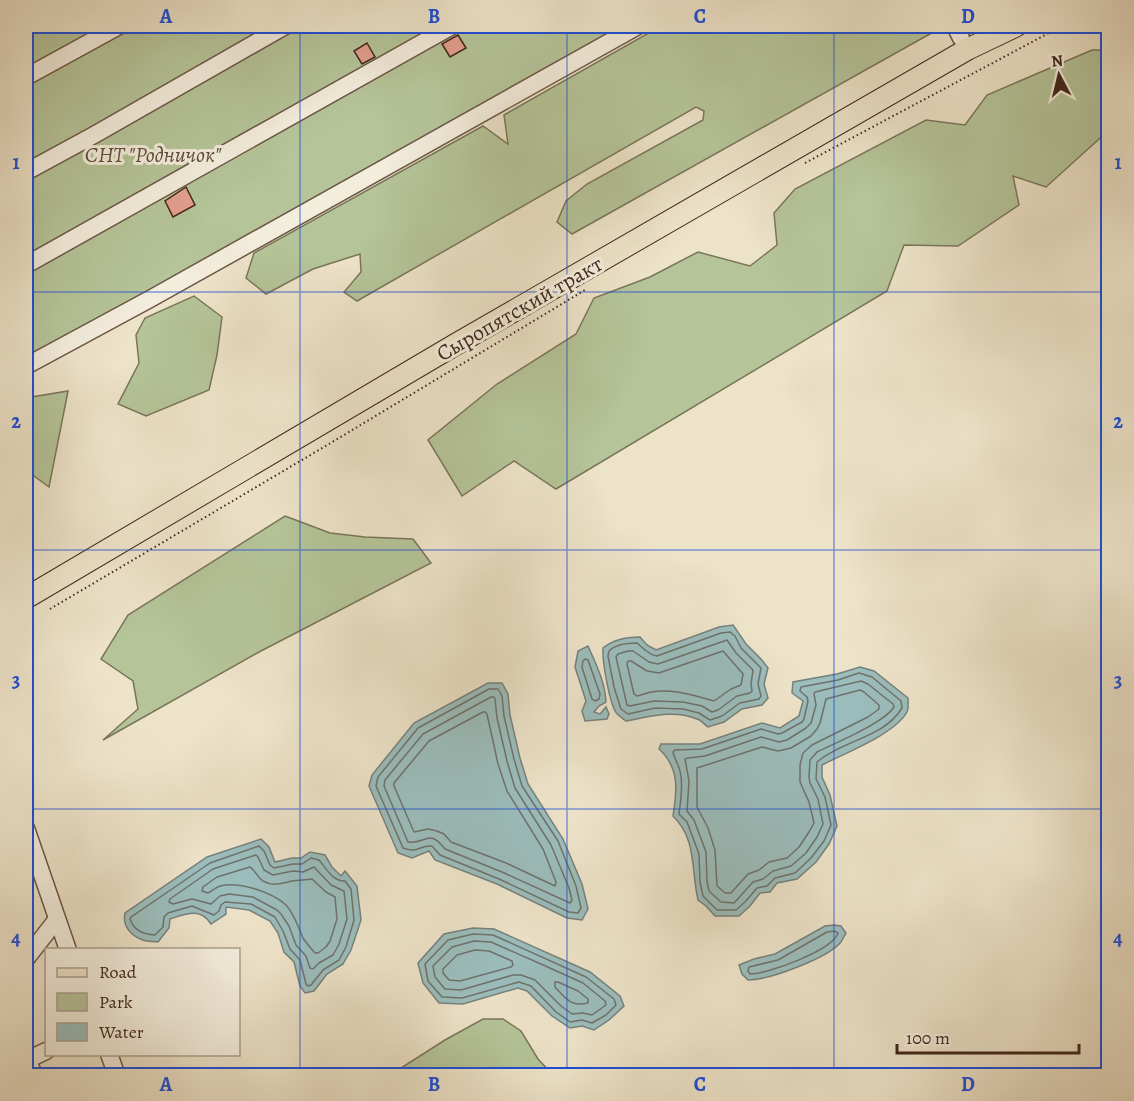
<svg xmlns="http://www.w3.org/2000/svg" width="1134" height="1101" viewBox="0 0 1134 1101" font-family="Alegreya,serif">
  <rect width="100%" height="100%" fill="#ede3c9"/>
  <filter id="stains"><feTurbulence type="fractalNoise" baseFrequency=".00333" numOctaves="4"/><feColorMatrix values="0 0 0 0 .2 0 0 0 0 .09 0 0 0 0 .02 0 0 0 .5 -.17"/></filter>
  <radialGradient id="worn" r=".72"><stop offset=".6" stop-color="#630" stop-opacity="0"/><stop offset="1" stop-color="#630" stop-opacity=".3"/></radialGradient>
  <!-- green -->
  <g fill="#b5c499" stroke="#7a765a" stroke-width="1.5">
    <polygon points="26,26 645,26 26,370"/>
    <polygon points="661,26 937,26 937,30 572,234 557,222 566,201 587,184 703,120 704,111 696,107 357,301 344,292 361,272 360,254 313,269 266,294 246,278 254,253 483,126 508,144 504,115"/>
    <polygon points="1092,50 1108,50 1108,131 1046,187 1013,176 1019,205 958,246 904,245 887,291 556,489 514,461 462,496 428,440 497,384 576,334 594,298 650,277 698,252 750,266 777,245 774,213 795,189 926,120 965,125 987,95"/>
    <polygon points="194,296 222,317 217,355 209,390 146,416 118,404 139,363 136,335 145,318"/>
    <polygon points="68,391 49,487 26,470 26,398"/>
    <polygon points="285,516 330,533 365,537 413,539 431,563 259,652 103,740 138,709 133,681 101,659 128,615"/>
    <polygon points="483,1019 503,1019 521,1031 538,1059 553,1075 390,1075 445,1040"/>
  </g>
  <!-- water -->
  <g fill="#9bbdbc" stroke="#77817c" stroke-width="1.5">
    <path d="M733,625L746,644L761,659L768,668L764,684L768,698L762,705L742,709L724,722L708,727C704,724 701,720 697,719C674,709 648,717 626,721C622,718 617,715 615,711C609,699 602,661 603,648C614,639 626,637 640,637L647,645L656,650L719,627Z"/>
    <path d="M588,646C596,664 605,682 606,702L599,706L594,712L600,714L606,707L609,714L607,719L585,721L582,711L586,701L575,667L578,651Z"/>
    <path d="M860,667L874,671L908,698C908,704 909,708 907,712C895,734 845,753 822,765V777L830,795L837,826L829,844L816,862L797,879L777,883L770,892L760,893L750,906L739,916H715L706,906L698,900C691,870 697,839 673,816C677,791 680,768 659,749L661,744H700L762,723L780,728L799,716L803,701L792,693L793,682L837,674Z"/>
    <polygon points="488,683 502,683 508,694 510,715 520,758 528,784 563,839 582,884 588,909 582,920 567,918 497,884 435,860 429,851 412,858 398,853 369,786 372,775 414,723"/>
    <path d="M261,839L269,847L275,862L292,858H301L310,852L325,855L332,867L341,876L345,871L357,886L361,920L351,950L343,964L327,974L314,991L305,993L300,986L294,962L284,952L278,933L270,921L249,910L226,907V914L211,924C200,907 186,914 170,919L169,928L158,942C154,941 147,942 143,940C131,936 122,926 125,913L207,857Z"/>
    <path d="M834,925L841,926L846,933C845,935 842,940 841,942C828,958 769,980 748,980L742,974L739,965L754,959L775,954L825,926Z"/>
    <polygon points="473,928 494,929 590,972 620,996 624,1006 609,1020 594,1030 582,1026 570,1028 552,1016 527,991 518,988 463,1004 439,1003 423,983 418,963 444,934"/>
  </g>
  <g fill="none" stroke-linecap="round" stroke-linejoin="round">
    <!-- shore -->
    <g stroke="#6e726c" stroke-width="1.5">
      <path d="M730,632L735,636L741,648L761,668L758,684L761,696L759,699L740,703L722,716L710,720L699,713L683,709L655,708L628,714L621,709L614,687L608,656L609,651C616,644 627,643 637,643C643,648 649,655 657,656L721,633Z"/>
      <polygon points="727,640 736,653 753,670 751,684 752,691 750,693 737,696 718,710 712,712 702,706 683,702 654,701 630,706 627,705 616,657 618,654 628,651 633,651 649,662 658,664"/>
      <path d="M723,651L743,674L741,685L731,689L714,701C695,696 673,688 651,692C646,693 642,695 637,696L634,694L627,664L628,661H631L647,671L659,673Z"/>
      <polygon points="585,659 588,660 600,694 599,699 595,701 592,699 582,667 583,661"/>
      <path d="M859,673L872,677L901,701L902,708C884,738 843,740 817,762L816,779L825,797L831,825L824,841L811,858L795,873L775,878L767,886L757,888L745,902L736,910H717L703,896L700,882L699,854L687,822L679,814C681,799 684,779 678,765C676,760 674,757 673,752L675,750L702,749L761,729L778,734L782,733L802,722L804,719L808,701L807,697L800,691L801,687L838,680Z"/>
      <path d="M861,681L868,684L893,704L894,707C884,723 835,743 817,752L810,760L809,777L810,783L818,799L823,824L817,837L806,853L791,866L773,871L763,879L753,882L734,903L721,902L709,891L707,881L706,852L694,820L687,811L689,781L685,759L688,758L705,756L761,737L779,742L787,740L806,728L811,723L816,705L814,694L815,692Z"/>
      <path d="M489,689H498L502,696L504,716L514,759L522,786L558,841L576,886L581,908L578,913L569,912L499,879L440,855L432,846C418,845 419,854 403,848L376,786L378,777L418,728Z"/>
      <polygon points="860,690 864,692 879,705 879,709 868,717 812,745 803,753 800,765 800,782 809,802 814,823 809,832 799,847 787,858 769,862 759,870 748,874 731,893 725,893 717,886 715,850 708,828 697,807 697,768 762,747 778,751 791,748 811,736 817,729 820,723 826,699"/>
      <path d="M491,697H494L495,699L497,718L507,761L515,788L551,845L569,888L572,900L570,903L502,872L445,849C428,827 426,845 408,842L384,786L385,780L423,734Z"/>
      <polygon points="483,712 485,712 487,714 498,764 507,791 543,849 556,882 555,886 506,863 451,842 444,834 437,831 428,829 414,832 394,786 394,783 429,741"/>
      <path d="M259,846L264,851L270,865L274,868L293,864H302L311,858L319,860C327,869 332,881 345,881L351,889L354,920L346,947L339,960L323,970L311,985L308,986L306,984L300,960L290,949L283,931L275,917L251,904L225,902L221,905L219,911L214,915L192,906L168,913L164,917L163,927L155,935C143,934 134,931 130,919L131,917L210,863Z"/>
      <polygon points="256,855 258,857 264,870 273,875 293,871 303,872 314,867 331,885 344,891 347,919 339,944 333,955 319,963 313,969 310,968 306,956 296,945 289,926 281,914 277,910 253,897 229,894 220,896 211,904 192,899 173,904 169,902 170,899 213,869"/>
      <path d="M250,867C255,870 257,877 263,881C273,887 282,883 292,881C299,880 305,880 312,879L326,892L335,897L337,919L330,941L326,947L318,953H315C311,948 306,943 303,938C298,927 295,915 286,905C272,892 238,881 220,886C215,888 212,891 208,893L202,891L203,887L217,877Z"/>
      <path d="M834,931L838,933C833,950 768,974 750,974L748,971L749,967L778,960L827,932Z"/>
      <polygon points="473,934 493,935 586,977 614,999 616,1005 606,1015 592,1023 582,1020 570,1022 556,1012 531,986 519,982 462,998 442,997 428,981 425,964 448,940"/>
      <polygon points="474,941 491,942 541,964 583,983 605,1001 606,1005 592,1015 583,1013 572,1014 561,1006 535,980 521,975 513,975 461,990 445,989 435,977 433,966 452,947"/>
      <polygon points="475,950 489,951 512,961 513,965 511,967 460,981 449,980 443,973 443,969 457,955"/>
      <path d="M555,982H558L578,991L588,999V1003C571,1007 566,999 555,987Z"/>
    </g>
  </g>
  <!-- building -->
  <g fill="#e39f8f" stroke="#40271c" stroke-width="1.5">
    <polygon points="458,35 466,48 450,57 442,44"/>
    <polygon points="367,43 375,57 362,64 354,51"/>
    <polygon points="186,187 195,205 173,217 165,201"/>
  </g>
  <g fill="none" stroke-linecap="round" stroke-linejoin="round">
    <!-- minor casing -->
    <g stroke="#6b5647" stroke-width="19">
      <g id="minor">
        <polyline points="955,26 961,38"/>
        <polyline points="26,77 119,26"/>
        <polyline points="26,172 94,135 285,26"/>
        <polyline points="26,265 452,26"/>
        <polyline points="26,366 150,299 638,26"/>
        <polyline points="26,828 68,950"/>
        <polyline points="26,959 57,919"/>
        <polyline points="109,1054 117,1076"/>
        <polyline points="26,1059 35,1076"/>
        <polyline points="27,1060 46,1051"/>
      </g>
    </g>
    <!-- major casing -->
    <g stroke="#40271c" stroke-width="23">
      <polyline id="major" points="26,598 458,343 968,49 1016,26"/>
    </g>
    <!-- path -->
    <g stroke="#40271c" stroke-width="2" stroke-dasharray="1.5 3" stroke-linecap="butt">
      <polyline points="805,163 1062,26"/>
      <polyline points="50,609 329,444 585,290"/>
    </g>
    <!-- minor -->
    <use href="#minor" stroke="#f3eddc" stroke-width="16"/>
    <!-- major -->
    <use href="#major" stroke="#ede3c9" stroke-width="21"/>
  </g>
  <!-- grid -->
  <path fill="none" stroke="#1d4ed8" stroke-width="1.5" stroke-opacity="0.55" d="M300,26V1076M567,26V1076M834,26V1076M26,292H1108M26,550H1108M26,809H1108"/>
  <g text-anchor="middle" stroke-width="6" stroke-linejoin="round" paint-order="stroke">
    <!-- park labels -->
    <g font-size="22" font-style="italic" fill="#5d4e3b" stroke="#f3eddc">
      <text x="153" y="162">СНТ "Родничок"</text>
    </g>
    <!-- street labels -->
    <g font-size="22" fill="#40271c" stroke="#f3eddc">
      <text transform="translate(519 308) rotate(-30)" y="8">Сыропятский тракт</text>
    </g>
  </g>
  <!-- margin -->
  <rect width="1134" height="1101" fill="none" stroke="#ede3c9" stroke-width="66"/>
  <!-- legend -->
  <rect x="45" y="948" width="195" height="108" fill="#f3eddc" stroke="#ab9e8f" stroke-width="1.5"/>
  <rect x="57" y="968" width="30" height="9" fill="#ede3c9" stroke="#ab9e8f" stroke-width="1.5"/>
  <text x="99" y="978" font-size="18" fill="#40271c">Road</text>
  <rect x="57" y="993" width="30" height="18" fill="#b5c499" stroke="#ab9e8f" stroke-width="1.5"/>
  <text x="99" y="1008" font-size="18" fill="#40271c">Park</text>
  <rect x="57" y="1023" width="30" height="18" fill="#9bbdbc" stroke="#ab9e8f" stroke-width="1.5"/>
  <text x="99" y="1038" font-size="18" fill="#40271c">Water</text>
  <!-- north arrow -->
  <g transform="translate(1059 75) rotate(353)" stroke="#f3eddc" stroke-width="4.5" paint-order="stroke">
  <path d="M0-4.5L10 22L0 15L-10 22Z" fill="#40271c"/>
  <text y="-9" font-size="16" font-weight="bold" text-anchor="middle" fill="#40271c">N</text>
  </g>
  <!-- scale -->
  <path d="M897 1044v9h182v-9" fill="none" stroke="#40271c" stroke-width="3"/>
  <text x="906" y="1044" font-size="18" fill="#40271c" stroke="#f3eddc" stroke-width="4.5" paint-order="stroke">100 m</text>
  <rect x="33" y="33" width="1068" height="1035" fill="none" stroke="#1d4ed8" stroke-width="2"/>
  <g font-size="20" text-anchor="middle" font-weight="bold" fill="#1d4ed8">
    <text x="166" y="23">A</text>
    <text x="434" y="23">B</text>
    <text x="700" y="23">C</text>
    <text x="968" y="23">D</text>
    <text x="16" y="169">1</text>
    <text x="1118" y="169">1</text>
    <text x="16" y="428">2</text>
    <text x="1118" y="428">2</text>
    <text x="16" y="687">3</text>
    <text x="1118" y="687">3</text>
    <text x="16" y="945">4</text>
    <text x="1118" y="945">4</text>
    <text x="166" y="1091">A</text>
    <text x="434" y="1091">B</text>
    <text x="700" y="1091">C</text>
    <text x="968" y="1091">D</text>
  </g>
  <rect width="100%" height="100%" filter="url(#stains)"/>
  <rect width="100%" height="100%" fill="url(#worn)"/>
</svg>
